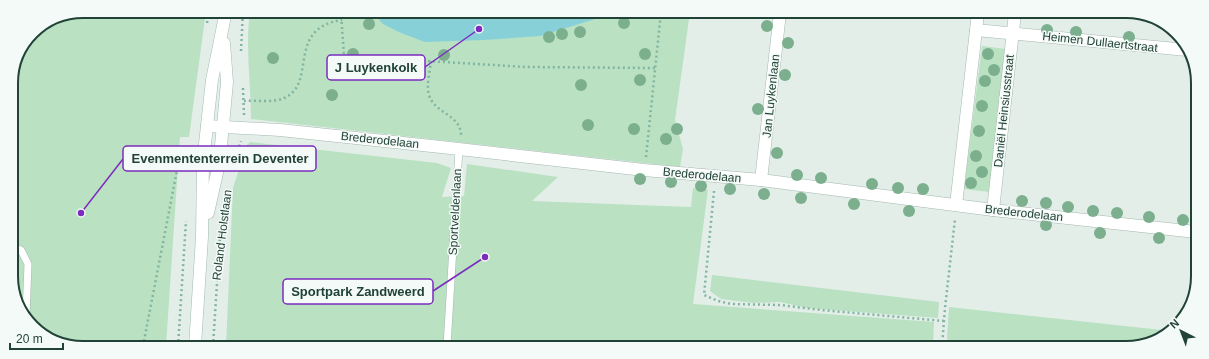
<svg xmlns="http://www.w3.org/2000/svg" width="1209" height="359" viewBox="0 0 1209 359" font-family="Helvetica,sans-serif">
  <rect width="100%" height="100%" fill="#e3eee9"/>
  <!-- green -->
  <g fill="#bae1c2">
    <polygon points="83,11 206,11 189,137 180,137 166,346 64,346 32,327 12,290 11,78 32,32 55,16"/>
    <path d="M250,11L690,12L675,120L683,149L680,167L251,119C251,83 245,47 250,11Z"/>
    <polygon points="985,13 1009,13 1008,18 984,16"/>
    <polygon points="982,46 1006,49 989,192 964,189"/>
    <polygon points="250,142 437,163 451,168 442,197 464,196 467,164 558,177 532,201 691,207 693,188 708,190 693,304 934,322 933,347 226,346 233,188 247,145"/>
    <polygon points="712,275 939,302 938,318 807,308 780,302 753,303 721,299 710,291"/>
    <polygon points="949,307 1171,331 1131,348 1003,348 952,343 948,341 947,337"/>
  </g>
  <!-- water -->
  <polygon fill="#87d0d8" points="372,12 618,12 540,36 484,40 425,42 401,33 383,24"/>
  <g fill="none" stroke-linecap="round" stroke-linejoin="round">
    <!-- lane casing -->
    <g stroke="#a5b7b0" stroke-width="8">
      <g id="lane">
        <polyline points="12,247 21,250 28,264 26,316"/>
        <polyline points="447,346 459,149"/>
      </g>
    </g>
    <!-- street casing -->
    <g stroke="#a5b7b0" stroke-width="13">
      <g id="street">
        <polyline points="976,30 1187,50"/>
        <polyline points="207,126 280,130 441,147 644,170 761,180 993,210 1196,232"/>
        <polyline points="761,180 780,13"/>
        <polyline points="956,205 978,13"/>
        <polyline points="993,210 1015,13"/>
      </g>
    </g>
    <!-- secondary casing -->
    <g stroke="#a0bbb0" stroke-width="13">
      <g id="secondary">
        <polyline points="208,213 219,164 223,126 227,82 224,43"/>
        <polyline points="195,346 202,237 203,162 212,80 226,11"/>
      </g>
    </g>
    <!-- path -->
    <g stroke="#81b5a1" stroke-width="2.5" stroke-dasharray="2 3" stroke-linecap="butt">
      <polyline points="341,12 344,56 353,62 411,60 526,67 655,68"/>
      <polyline points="207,23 209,11"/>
      <polyline points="241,51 243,11"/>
      <path d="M431,61C430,72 426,85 429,95C434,113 461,115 461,135"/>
      <polyline points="243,88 244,115"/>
      <path d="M244,101C256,100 274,103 284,98C318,84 285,28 342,20"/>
      <polyline points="236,156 241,141"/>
      <polyline points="646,157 661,12"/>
      <polyline points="714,191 704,295 718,301 731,304 780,305 821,310 944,321"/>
      <polyline points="942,345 976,348"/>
      <polyline points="143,346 179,160 188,160"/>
      <polyline points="178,346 186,221"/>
      <polyline points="213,346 221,221"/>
      <polyline points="942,347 945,308 955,219"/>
    </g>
    <!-- lane -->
    <use href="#lane" stroke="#fff" stroke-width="7"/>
    <!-- street -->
    <use href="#street" stroke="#fff" stroke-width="12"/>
    <!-- secondary -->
    <use href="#secondary" stroke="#fff" stroke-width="12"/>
  </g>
  <!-- trees -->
  <g fill="#7caf8e">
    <circle cx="624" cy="23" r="6"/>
    <circle cx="369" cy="24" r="6"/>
    <circle cx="767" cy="26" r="6"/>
    <circle cx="1047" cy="30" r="6"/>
    <circle cx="580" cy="32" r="6"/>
    <circle cx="1076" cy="32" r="6"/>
    <circle cx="562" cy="34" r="6"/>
    <circle cx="549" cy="37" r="6"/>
    <circle cx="1129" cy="37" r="6"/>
    <circle cx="788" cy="43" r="6"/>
    <circle cx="353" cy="54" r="6"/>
    <circle cx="645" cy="54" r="6"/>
    <circle cx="988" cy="54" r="6"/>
    <circle cx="444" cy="55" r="6"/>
    <circle cx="273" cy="58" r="6"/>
    <circle cx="994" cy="70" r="6"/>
    <circle cx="785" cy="75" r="6"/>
    <circle cx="640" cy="80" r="6"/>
    <circle cx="985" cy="81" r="6"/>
    <circle cx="581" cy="85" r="6"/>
    <circle cx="332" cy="95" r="6"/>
    <circle cx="982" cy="106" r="6"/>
    <circle cx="758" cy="109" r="6"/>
    <circle cx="588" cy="125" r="6"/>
    <circle cx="634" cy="129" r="6"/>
    <circle cx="677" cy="129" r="6"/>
    <circle cx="979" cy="131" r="6"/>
    <circle cx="666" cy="139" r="6"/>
    <circle cx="777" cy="153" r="6"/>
    <circle cx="976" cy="156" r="6"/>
    <circle cx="982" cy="172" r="6"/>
    <circle cx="797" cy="175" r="6"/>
    <circle cx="821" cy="178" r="6"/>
    <circle cx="640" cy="179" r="6"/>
    <circle cx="671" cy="182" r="6"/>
    <circle cx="971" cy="183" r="6"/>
    <circle cx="872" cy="184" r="6"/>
    <circle cx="701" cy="186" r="6"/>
    <circle cx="898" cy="188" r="6"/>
    <circle cx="730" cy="189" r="6"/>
    <circle cx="923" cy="189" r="6"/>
    <circle cx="764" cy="194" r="6"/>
    <circle cx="801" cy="198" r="6"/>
    <circle cx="1022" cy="201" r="6"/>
    <circle cx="1046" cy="203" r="6"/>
    <circle cx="854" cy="204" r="6"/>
    <circle cx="1068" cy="207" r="6"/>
    <circle cx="909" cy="211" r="6"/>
    <circle cx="1093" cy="211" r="6"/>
    <circle cx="1117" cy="213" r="6"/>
    <circle cx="1149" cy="217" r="6"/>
    <circle cx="1183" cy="220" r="6"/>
    <circle cx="1046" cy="225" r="6"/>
    <circle cx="1100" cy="233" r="6"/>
    <circle cx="1159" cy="238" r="6"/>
  </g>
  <g text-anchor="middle" stroke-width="3" stroke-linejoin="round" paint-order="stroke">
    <!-- street labels -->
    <g font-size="12" fill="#214237" stroke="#f4faf7">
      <text transform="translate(1100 42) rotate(6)" y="4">Heimen Dullaertstraat</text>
      <text transform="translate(771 96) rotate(-84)" y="4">Jan Luykenlaan</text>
      <text transform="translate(1004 111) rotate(-84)" y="4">Daniël Heinsiusstraat</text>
      <text transform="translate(380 140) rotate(6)" y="4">Brederodelaan</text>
      <text transform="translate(702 175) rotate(5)" y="4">Brederodelaan</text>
      <text transform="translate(455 212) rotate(-87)" y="4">Sportveldenlaan</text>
      <text transform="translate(1024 213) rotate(6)" y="4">Brederodelaan</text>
      <text transform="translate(222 235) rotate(-83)" y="4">Roland Holstlaan</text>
    </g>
  </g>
  <!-- crop -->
  <path d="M0 0H1209V359H0ZM83 18H1126A65 65 0 0 1 1191 83V276A65 65 0 0 1 1126 341H83A65 65 0 0 1 18 276V83A65 65 0 0 1 83 18Z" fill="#f4faf7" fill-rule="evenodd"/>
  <path fill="none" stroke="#214237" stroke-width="2" d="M83 18H1126A65 65 0 0 1 1191 83V276A65 65 0 0 1 1126 341H83A65 65 0 0 1 18 276V83A65 65 0 0 1 83 18Z"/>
  <!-- callouts -->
  <path fill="none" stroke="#7b2cbf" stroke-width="1.5" d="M479 29L425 67M81 213L123 159M485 257L433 291"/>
  <g fill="#7b2cbf" stroke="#f4faf7" stroke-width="1.5">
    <circle cx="479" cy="29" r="4"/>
    <circle cx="81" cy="213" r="4"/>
    <circle cx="485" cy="257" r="4"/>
  </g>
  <g fill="#f4faf7" stroke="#7b2cbf" stroke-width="1.5">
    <rect x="327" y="55" width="98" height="25" rx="4"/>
    <rect x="123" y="146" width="193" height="25" rx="4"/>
    <rect x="283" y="279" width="150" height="25" rx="4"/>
  </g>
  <g font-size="13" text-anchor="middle" font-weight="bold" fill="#214237">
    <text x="376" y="72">J Luykenkolk</text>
    <text x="220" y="163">Evenmententerrein Deventer</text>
    <text x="358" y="296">Sportpark Zandweerd</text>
  </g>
  <!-- north arrow -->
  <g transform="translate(1181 331) rotate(318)" stroke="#f4faf7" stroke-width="3" paint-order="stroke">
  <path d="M0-3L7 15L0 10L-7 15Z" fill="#214237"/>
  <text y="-6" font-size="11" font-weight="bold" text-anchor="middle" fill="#214237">N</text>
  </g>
  <!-- scale -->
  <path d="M10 343v6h53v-6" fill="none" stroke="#214237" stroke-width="2"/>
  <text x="16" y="343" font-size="12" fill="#214237" stroke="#f4faf7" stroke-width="3" paint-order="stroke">20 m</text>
</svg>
